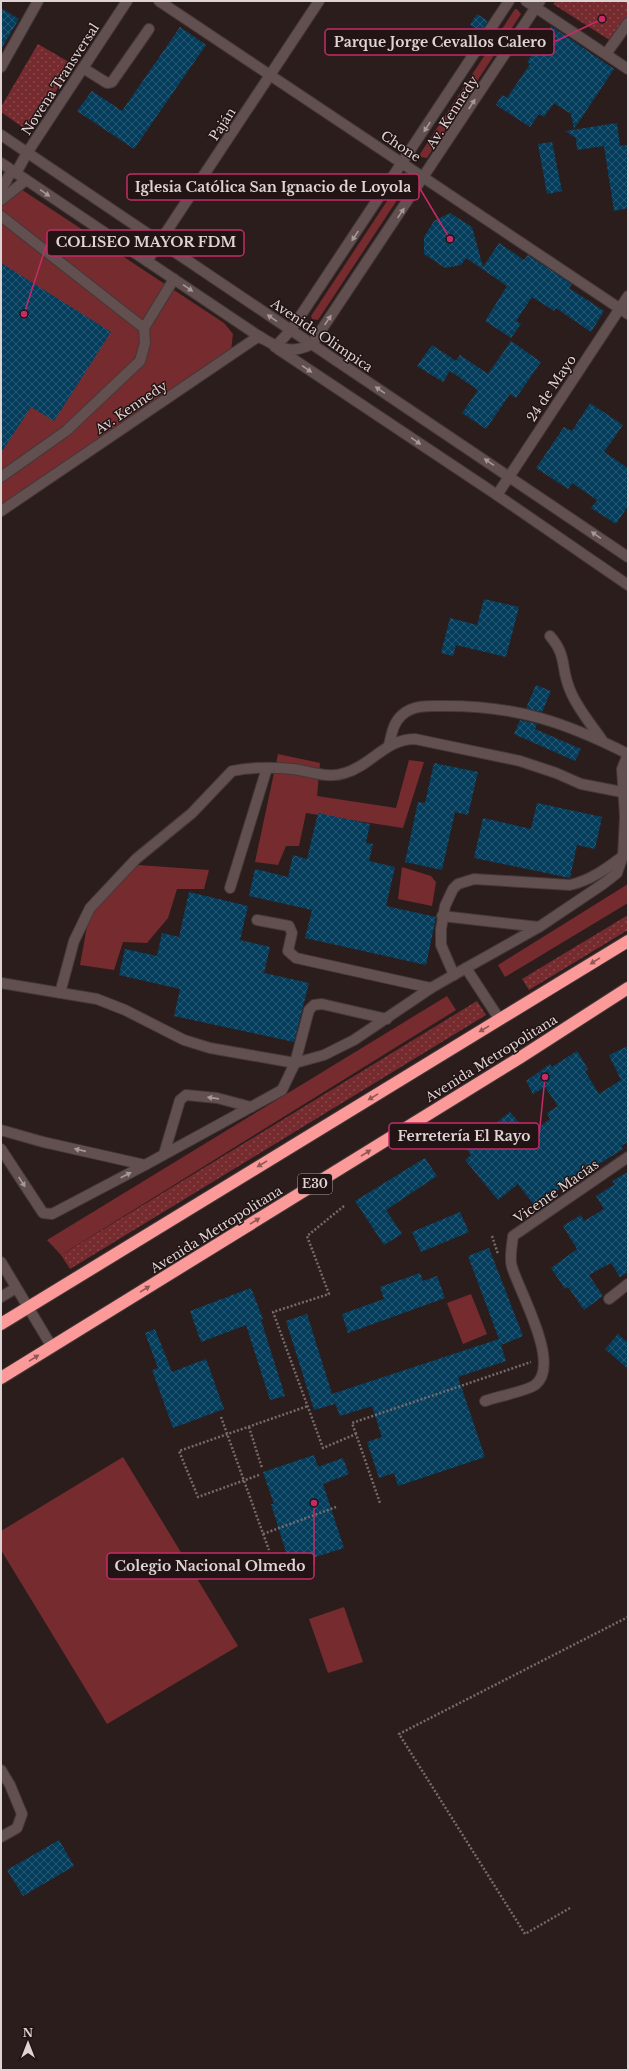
<svg xmlns="http://www.w3.org/2000/svg" width="629" height="2071" viewBox="0 0 629 2071" font-family="'Libre Baskerville',serif">
  <defs>
    <pattern id="grass-dots" width="8" height="8" patternUnits="userSpaceOnUse"><rect width="8" height="8" fill="#762b2f"/><path d="M2 2h.1M6 6h.1" fill="none" stroke="#89494c" stroke-width="1.8" stroke-linecap="round"/></pattern>
    <pattern id="building-cross-hatch" width="8" height="8" patternUnits="userSpaceOnUse"><rect width="8" height="8" fill="#053d5d"/><path d="M0 0l8 8M0 8l8-8" fill="none" stroke="#295873"/></pattern>
  </defs>
  <rect width="100%" height="100%" fill="#2c1d1d"/>
  <!-- grass -->
  <g fill="url(#grass-dots)">
    <polygon points="556,1 628,1 628,33 619,46 553,4"/>
    <polygon points="38,44 74,65 28,131 1,112 1,107"/>
    <polygon points="628,915 628,930 529,990 522,979"/>
    <polygon points="477,1001 486,1015 70,1269 61,1255"/>
  </g>
  <!-- garden -->
  <g fill="#762b2f">
    <polygon points="515,9 517,9 521,14 427,158 421,157 420,154"/>
    <polygon points="1,176 224,323 233,334 231,351 1,505"/>
    <polygon points="401,180 404,180 407,185 318,320 312,319 311,316"/>
    <polygon points="278,754 320,763 317,796 396,808 409,760 424,762 403,828 306,813 299,846 286,846 278,865 255,862"/>
    <polygon points="138,865 209,870 204,889 177,889 168,918 147,943 123,942 114,970 80,965 89,915"/>
    <polygon points="402,867 431,876 436,882 432,906 398,899"/>
    <polygon points="628,884 628,903 505,977 498,965"/>
    <polygon points="447,996 456,1010 61,1255 47,1240"/>
    <polygon points="471,1294 487,1334 463,1344 447,1303"/>
    <polygon points="123,1457 238,1646 107,1724 1,1550 1,1531"/>
    <polygon points="344,1607 363,1662 328,1673 309,1619"/>
  </g>
  <!-- building -->
  <g fill="url(#building-cross-hatch)">
    <polygon points="1,8 19,19 1,49"/>
    <polygon points="477,14 488,21 481,32 470,25"/>
    <polygon points="551,26 614,69 574,129 571,114 554,103 544,117 539,114 530,127 496,105 502,95 507,98 530,64 527,62"/>
    <polygon points="180,27 206,45 134,149 77,111 92,91 122,111"/>
    <polygon points="617,123 620,146 628,145 628,208 614,211 604,146 577,150 576,138 565,131"/>
    <polygon points="552,142 562,191 547,194 538,144"/>
    <polygon points="450,213 472,227 483,267 499,243 524,260 528,255 572,284 569,288 604,311 591,332 556,308 554,311 532,297 516,321 521,324 511,338 485,321 507,286 466,258 461,265 445,268 424,254 424,237 434,221"/>
    <polygon points="1,263 111,332 54,421 31,407 1,453"/>
    <polygon points="511,341 541,362 516,398 510,394 486,429 462,413 478,390 450,371 443,382 417,366 432,345 456,361 460,355 488,374"/>
    <polygon points="590,403 623,425 604,452 628,468 628,506 616,524 591,508 597,500 572,483 568,489 536,468 564,427 572,431"/>
    <polygon points="484,599 519,607 506,657 456,645 453,656 441,653 450,618 477,625"/>
    <polygon points="536,685 551,691 542,712 526,708"/>
    <polygon points="520,720 537,724 535,729 581,749 575,761 514,734"/>
    <polygon points="434,763 478,772 468,815 455,812 442,870 405,862 418,802 425,803"/>
    <polygon points="537,803 602,817 595,849 577,845 570,878 474,858 483,818 531,829"/>
    <polygon points="318,813 370,824 366,843 373,844 369,861 395,867 386,906 436,917 426,965 305,938 312,910 249,896 255,869 288,877 293,855 307,859"/>
    <polygon points="189,892 248,906 240,940 270,947 264,973 309,983 294,1042 174,1016 180,989 119,975 125,949 157,956 162,933 179,937"/>
    <polygon points="628,1046 628,1142 621,1146 623,1149 559,1189 557,1191 558,1193 537,1209 518,1184 498,1200 465,1160 471,1155 458,1138 472,1127 479,1136 510,1112 529,1134 550,1119 547,1113 558,1106 545,1087 533,1094 526,1081 550,1064 552,1067 577,1051 588,1069 585,1071 599,1094 621,1080 609,1055"/>
    <polygon points="425,1158 437,1176 386,1210 402,1234 384,1245 355,1201"/>
    <polygon points="628,1172 628,1272 620,1277 611,1263 589,1275 603,1296 584,1310 568,1287 565,1289 551,1268 577,1249 563,1226 581,1215 584,1221 604,1209 596,1196 615,1184 612,1181"/>
    <polygon points="460,1212 469,1232 421,1252 412,1232"/>
    <polygon points="489,1248 523,1336 501,1345 500,1342 506,1361 458,1377 485,1457 398,1486 394,1473 379,1478 367,1442 382,1437 372,1406 340,1416 333,1398 335,1404 314,1410 286,1321 307,1314 332,1394 499,1339 468,1256"/>
    <polygon points="420,1273 423,1281 437,1276 445,1298 348,1333 342,1314 384,1299 380,1287"/>
    <polygon points="251,1288 263,1319 261,1320 285,1396 270,1400 246,1325 201,1342 190,1311"/>
    <polygon points="155,1329 172,1372 206,1359 224,1409 173,1428 152,1370 158,1368 145,1333"/>
    <polygon points="618,1334 628,1343 628,1369 605,1349"/>
    <polygon points="314,1455 318,1467 343,1458 349,1474 323,1484 344,1548 290,1565 271,1504 274,1504 263,1472"/>
    <polygon points="59,1840 74,1866 23,1896 7,1870"/>
  </g>
  <g fill="none" stroke-linecap="round" stroke-linejoin="round">
    <!-- minor casing -->
    <g stroke="#443838" stroke-width="12">
      <g id="minor">
        <polyline points="159,1 628,314"/>
        <polyline points="526,1 628,69"/>
        <polyline points="606,54 628,23"/>
        <polyline points="1,67 38,1"/>
        <polyline points="83,68 107,83 112,82 149,29"/>
        <polyline points="1,135 628,557"/>
        <polyline points="1,163 263,339"/>
        <polyline points="16,173 27,153 127,1"/>
        <polyline points="1,190 12,170"/>
        <polyline points="1,200 26,180"/>
        <polyline points="1,216 144,328 145,343 140,361 66,431 1,477"/>
        <polyline points="147,261 319,1"/>
        <polyline points="144,328 174,279"/>
        <polyline points="275,347 291,330 509,1"/>
        <polyline points="278,349 497,495 628,585"/>
        <polyline points="497,495 628,296"/>
        <path d="M1,511L259,336C277,348 291,355 312,344L540,1"/>
        <path d="M550,636C568,657 560,667 570,690C577,708 591,724 602,740"/>
        <path d="M389,745C392,733 393,723 402,715C414,704 432,706 446,706C517,706 565,722 628,754"/>
        <polyline points="230,888 267,768"/>
        <polyline points="442,916 539,927"/>
        <polyline points="257,920 289,926 292,933 288,951 296,958 431,988"/>
        <path d="M454,975L441,945V929L445,906L453,889L458,884L474,879L570,885C591,880 606,869 623,856"/>
        <polyline points="1,983 97,999 125,1010 184,1040 210,1048 295,1063 324,1055 354,1040 431,988 466,968"/>
        <path d="M60,993L74,941L90,908L136,859L192,813L232,771C251,767 273,767 293,769C310,771 328,779 345,773C372,765 385,739 415,739L520,761L556,773L581,784L622,792"/>
        <polyline points="500,1020 466,968 539,927 603,884 617,873 623,856 625,817 622,769 628,754"/>
        <polyline points="1,1130 43,1142 145,1165"/>
        <polyline points="1,1149 43,1213 52,1214 145,1165 282,1090 295,1063 309,1010 314,1005 322,1004 387,1019"/>
        <polyline points="164,1154 180,1100 186,1095 217,1098 251,1107"/>
        <polyline points="1,1262 52,1347"/>
        <polyline points="1,1297 16,1288"/>
        <polyline points="609,1299 628,1284"/>
        <path d="M485,1401C496,1397 527,1391 535,1385C562,1365 519,1291 512,1267C509,1258 512,1246 513,1236L628,1157"/>
        <polyline points="1,1770 10,1785 22,1814 17,1828 1,1837"/>
      </g>
    </g>
    <!-- highway casing -->
    <g stroke="#443838" stroke-width="14">
      <g id="highway">
        <polyline points="1,1324 628,941"/>
        <polyline points="1,1378 521,1057 628,988"/>
      </g>
    </g>
    <!-- path -->
    <g stroke="#776b6a" stroke-width="2.5" stroke-dasharray="2 2" stroke-linecap="butt">
      <polyline points="344,1206 307,1236 329,1294 273,1312 323,1448 356,1434 380,1503"/>
      <polyline points="492,1236 498,1254"/>
      <polyline points="221,1417 269,1550"/>
      <polyline points="249,1427 262,1468"/>
      <polyline points="356,1434 352,1423 531,1362"/>
      <polyline points="259,1475 198,1497 179,1451 308,1406"/>
      <polyline points="263,1534 336,1507"/>
      <polyline points="570,1908 525,1934 399,1734 628,1617"/>
    </g>
    <!-- minor -->
    <use href="#minor" stroke="#61504f" stroke-width="10"/>
    <!-- highway -->
    <use href="#highway" stroke="#fc9a99" stroke-width="12"/>
  </g>
  <!-- one-way arrows -->
  <defs><path id="oneway-solid" d="M-6-.8H1V-3.2L6.5 0L1 3.2V.8H-6Z"/></defs>
  <g fill="#a69998">
    <use href="#oneway-solid" transform="translate(472 104) rotate(-57)"/>
    <use href="#oneway-solid" transform="translate(427 127) rotate(123)"/>
    <use href="#oneway-solid" transform="translate(45 193) rotate(34)"/>
    <use href="#oneway-solid" transform="translate(401 213) rotate(-56)"/>
    <use href="#oneway-solid" transform="translate(355 236) rotate(124)"/>
    <use href="#oneway-solid" transform="translate(188 288) rotate(34)"/>
    <use href="#oneway-solid" transform="translate(272 318) rotate(-146)"/>
    <use href="#oneway-solid" transform="translate(328 320) rotate(-56)"/>
    <use href="#oneway-solid" transform="translate(307 369) rotate(34)"/>
    <use href="#oneway-solid" transform="translate(380 390) rotate(-146)"/>
    <use href="#oneway-solid" transform="translate(416 441) rotate(34)"/>
    <use href="#oneway-solid" transform="translate(489 462) rotate(-146)"/>
    <use href="#oneway-solid" transform="translate(596 535) rotate(-145)"/>
    <use href="#oneway-solid" transform="translate(213 1098) rotate(-172)"/>
    <use href="#oneway-solid" transform="translate(80 1150) rotate(-167)"/>
    <use href="#oneway-solid" transform="translate(126 1175) rotate(-27)"/>
    <use href="#oneway-solid" transform="translate(22 1182) rotate(57)"/>
  </g>
  <g fill="#8f5756">
    <use href="#oneway-solid" transform="translate(595 961) rotate(148)"/>
    <use href="#oneway-solid" transform="translate(484 1029) rotate(149)"/>
    <use href="#oneway-solid" transform="translate(373 1097) rotate(149)"/>
    <use href="#oneway-solid" transform="translate(366 1153) rotate(-32)"/>
    <use href="#oneway-solid" transform="translate(262 1164) rotate(149)"/>
    <use href="#oneway-solid" transform="translate(255 1221) rotate(-32)"/>
    <use href="#oneway-solid" transform="translate(145 1289) rotate(-32)"/>
    <use href="#oneway-solid" transform="translate(34 1358) rotate(-32)"/>
  </g>
  <g text-anchor="middle" stroke-width="3" stroke-linejoin="round" paint-order="stroke">
    <!-- shield labels -->
    <rect fill="#221414" stroke="#a69a9a" stroke-width="1" x="298" y="1174" width="34" height="20" rx="3"/>
    <g font-size="12" font-weight="bold" fill="#ded4d3">
      <text x="315" y="1188">E30</text>
    </g>
    <!-- street labels -->
    <g font-size="13" fill="#ded4d3" stroke="#221414">
      <text transform="translate(60 79) rotate(-57)" y="5">Novena Transversal</text>
      <text transform="translate(452 112) rotate(-57)" y="5">Av. Kennedy</text>
      <text transform="translate(222 124) rotate(-57)" y="5">Paján</text>
      <text transform="translate(401 146) rotate(34)" y="5">Chone</text>
      <text transform="translate(322 335) rotate(34)" y="5">Avenida Olimpica</text>
      <text transform="translate(551 388) rotate(-56)" y="5">24 de Mayo</text>
      <text transform="translate(131 407) rotate(-34)" y="5">Av. Kennedy</text>
      <text transform="translate(491 1058) rotate(-32)" y="5">Avenida Metropolitana</text>
      <text transform="translate(556 1191) rotate(-35)" y="5">Vicente Macías</text>
      <text transform="translate(216 1229) rotate(-32)" y="5">Avenida Metropolitana</text>
    </g>
  </g>
  <!-- callouts -->
  <path fill="none" stroke="#c52b67" stroke-width="1.5" d="M602 19L554 42M450 239L419 187M24 314L47 243M545 1077L539 1136M314 1503L314 1566"/>
  <g fill="#c52b67" stroke="#221414" stroke-width="1.5">
    <circle cx="602" cy="19" r="4"/>
    <circle cx="450" cy="239" r="4"/>
    <circle cx="24" cy="314" r="4"/>
    <circle cx="545" cy="1077" r="4"/>
    <circle cx="314" cy="1503" r="4"/>
  </g>
  <g fill="#221414" stroke="#c52b67" stroke-width="1.5">
    <rect x="325" y="29" width="229" height="26" rx="4"/>
    <rect x="127" y="174" width="292" height="26" rx="4"/>
    <rect x="47" y="230" width="197" height="26" rx="4"/>
    <rect x="389" y="1123" width="150" height="26" rx="4"/>
    <rect x="107" y="1553" width="207" height="26" rx="4"/>
  </g>
  <g font-size="14" text-anchor="middle" font-weight="bold" fill="#ded4d3">
    <text x="440" y="47">Parque Jorge Cevallos Calero</text>
    <text x="273" y="192">Iglesia Católica San Ignacio de Loyola</text>
    <text x="146" y="247">COLISEO MAYOR FDM</text>
    <text x="464" y="1141">Ferretería El Rayo</text>
    <text x="210" y="1571">Colegio Nacional Olmedo</text>
  </g>
  <!-- border -->
  <rect width="629" height="2071" fill="none" stroke="#ded4d3" stroke-width="4"/>
  <!-- north arrow -->
  <g transform="translate(28 2043)" stroke="#221414" stroke-width="3" paint-order="stroke">
  <path d="M0-3L7 15L0 10L-7 15Z" fill="#ded4d3"/>
  <text y="-6" font-size="11" font-weight="bold" text-anchor="middle" fill="#ded4d3">N</text>
  </g>
</svg>
